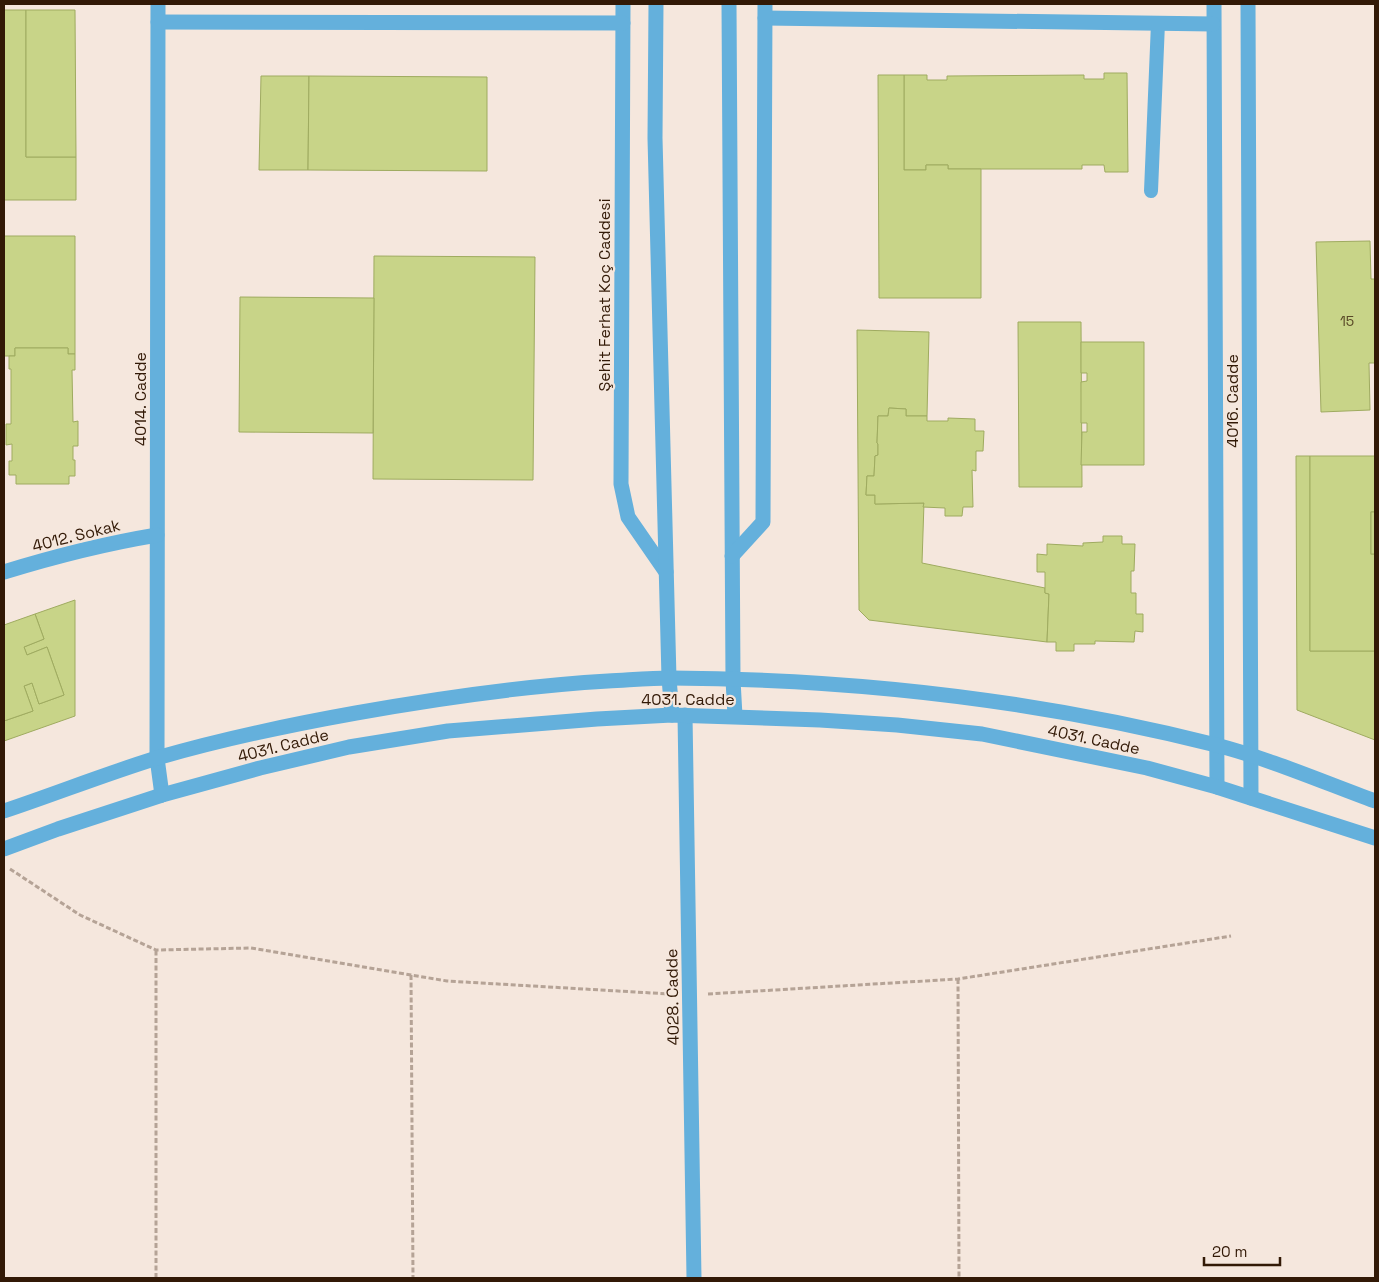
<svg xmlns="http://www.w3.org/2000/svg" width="1379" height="1282" viewBox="0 0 1379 1282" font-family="'Space Grotesk',sans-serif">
  <rect width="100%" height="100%" fill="#f5e7dd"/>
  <!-- building -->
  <g fill="#c8d488" stroke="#9fab60">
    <polygon points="4,10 26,10 26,157 76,157 76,200 4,200"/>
    <polygon points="26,10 75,10 76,157 26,157"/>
    <polygon points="1104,73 1127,73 1128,172 1105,172 1104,165 1082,165 1082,169 948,169 948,165 926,165 926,170 904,170 904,75 927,75 927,80 947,80 947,76 1084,75 1084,79 1104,79"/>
    <polygon points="878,75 904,75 904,170 926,170 926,165 948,165 948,169 981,169 981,298 879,298"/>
    <polygon points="261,76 309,76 308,170 259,170"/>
    <polygon points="309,76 487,77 487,171 308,170"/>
    <polygon points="4,236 75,236 75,354 68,354 68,348 15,348 15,356 4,356"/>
    <polygon points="1370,241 1371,279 1375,279 1375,363 1369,363 1370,410 1321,412 1316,242"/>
    <polygon points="374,256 535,257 533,480 373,479"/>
    <polygon points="240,297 374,298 373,433 239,432"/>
    <polygon points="1018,322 1081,322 1082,487 1019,487"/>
    <polygon points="857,330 929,332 927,416 906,416 906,409 889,408 888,416 878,416 877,443 878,444 878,455 875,456 874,476 867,476 866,495 875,495 875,504 924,503 922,563 1045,588 1045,593 1049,594 1047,642 869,620 859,610"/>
    <polygon points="1081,342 1144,342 1144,465 1081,465 1082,432 1087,432 1087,423 1081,423 1081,382 1087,381 1087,373 1081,373"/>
    <polygon points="15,348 68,348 68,354 75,354 75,370 72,370 73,422 78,421 78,446 73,446 73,460 75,460 75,476 69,476 69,484 16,484 16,475 9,475 9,461 12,461 12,444 6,445 6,424 11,424 11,369 9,369 9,356 15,356"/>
    <polygon points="889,408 906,409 906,416 927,416 927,421 948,421 948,418 975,419 975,431 984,431 983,451 976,451 976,471 972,470 973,507 963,507 962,516 945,516 945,508 923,507 924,503 875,504 875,495 866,495 867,476 874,476 875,456 878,455 878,444 877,443 878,416 888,416"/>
    <polygon points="1296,456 1310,456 1310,651 1375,651 1375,740 1297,710"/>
    <polygon points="1310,456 1375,456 1375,512 1371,512 1371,554 1375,554 1375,651 1310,651"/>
    <rect x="1371" y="512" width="4" height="42"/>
    <polygon points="1103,536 1122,536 1122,544 1135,544 1134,571 1131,571 1131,593 1136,593 1136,614 1143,614 1143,632 1135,631 1134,642 1095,641 1095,644 1074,644 1074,651 1056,651 1056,642 1047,642 1049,594 1045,593 1045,572 1037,572 1037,554 1047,555 1047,544 1083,546 1083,543 1103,542"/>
    <polygon points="75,600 75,716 4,741 4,721 33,711 24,686 32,683 39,704 64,695 47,647 27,655 24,647 44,639 35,614"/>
    <polygon points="35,614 44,639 24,647 27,655 47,647 64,695 39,704 32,683 24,686 33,711 4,721 4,625"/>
  </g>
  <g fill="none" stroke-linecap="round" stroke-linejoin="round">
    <!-- path -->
    <g stroke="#b5a396" stroke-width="3" stroke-dasharray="5 2.5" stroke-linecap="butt">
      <polyline points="10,869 80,915 156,950 251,948 447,981 669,994"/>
      <polyline points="411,975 413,1278"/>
      <polyline points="958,979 959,1278"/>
      <polyline points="708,994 958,979 1231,936"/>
      <polyline points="156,1278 156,950"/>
    </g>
    <!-- lane -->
    <polyline stroke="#64b0dc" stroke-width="14" points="1151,191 1158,23"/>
    <!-- street -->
    <g stroke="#64b0dc" stroke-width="15">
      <polyline points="158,4 157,758 162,795"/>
      <polyline points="623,4 621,484 628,517 666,572"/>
      <polyline points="656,4 655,138 669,678 672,715"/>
      <polyline points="729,4 733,680 735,716"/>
      <polyline points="1214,4 1217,787"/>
      <polyline points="1248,4 1251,798"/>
      <polyline points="765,18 1213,24"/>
      <polyline points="158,22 623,23"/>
      <polyline points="732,556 763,522 765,4"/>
      <path d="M4,572C56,556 103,544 157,535"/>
      <polyline points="685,715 694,1278"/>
      <path d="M4,811C55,794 105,774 157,758C222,739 289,725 356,713C440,698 523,686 608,681C629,680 650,678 671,678C855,679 1038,700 1216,745C1270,759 1323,782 1375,801"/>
      <polyline points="4,849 58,829 162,795 260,768 349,747 448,731 597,719 672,715 820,720 897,725 982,734 1147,768 1217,787 1375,838"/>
    </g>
  </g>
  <g text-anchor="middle" stroke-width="4.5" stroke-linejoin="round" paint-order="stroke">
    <!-- number labels -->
    <g font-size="14" fill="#584826">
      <text x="1347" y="326">15</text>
    </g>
    <!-- street labels -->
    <g font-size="16" fill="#321906" stroke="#f5e7dd">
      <text transform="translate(604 295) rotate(-90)" y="6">Şehit Ferhat Koç Caddesi</text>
      <text transform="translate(140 399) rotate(-90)" y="6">4014. Cadde</text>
      <text transform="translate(1232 401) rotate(-90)" y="6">4016. Cadde</text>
      <text transform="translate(76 535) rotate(-14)" y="6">4012. Sokak</text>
      <text x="688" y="705">4031. Cadde</text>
      <text transform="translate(1094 739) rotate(12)" y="6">4031. Cadde</text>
      <text transform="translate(283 745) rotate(-14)" y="6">4031. Cadde</text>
      <text transform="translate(672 997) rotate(-91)" y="6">4028. Cadde</text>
    </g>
  </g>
  <!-- border -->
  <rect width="1379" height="1282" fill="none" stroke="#321906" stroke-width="10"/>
  <!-- scale -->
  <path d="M1204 1257v8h76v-8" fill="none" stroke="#321906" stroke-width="2.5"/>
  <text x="1212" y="1257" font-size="15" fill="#321906" stroke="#f5e7dd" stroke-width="4" paint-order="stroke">20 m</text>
</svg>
